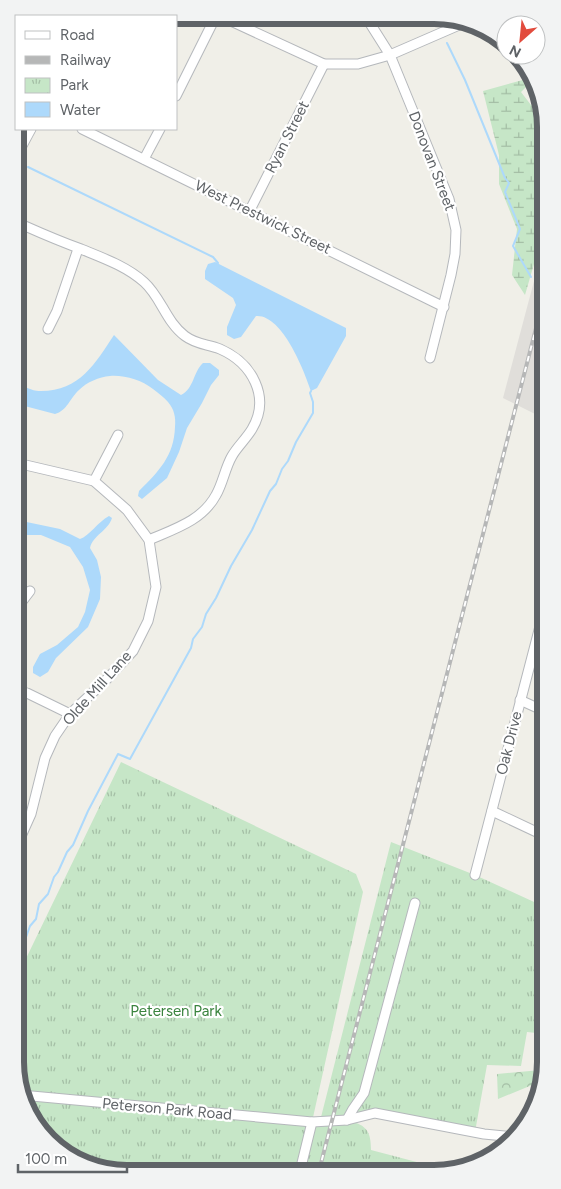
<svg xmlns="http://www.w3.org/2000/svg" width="561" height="1189" viewBox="0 0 561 1189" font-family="Figtree,sans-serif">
  <defs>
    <pattern id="forest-crowns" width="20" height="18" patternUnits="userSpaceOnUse" patternTransform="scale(1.25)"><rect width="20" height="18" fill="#c6e6c7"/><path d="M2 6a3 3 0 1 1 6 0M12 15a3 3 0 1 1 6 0" fill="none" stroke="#a4bea5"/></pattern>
    <pattern id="wetland-marsh" width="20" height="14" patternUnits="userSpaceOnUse" patternTransform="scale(1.25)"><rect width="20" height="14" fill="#c6e6c7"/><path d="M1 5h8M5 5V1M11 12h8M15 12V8" fill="none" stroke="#a4bea5"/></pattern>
    <pattern id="park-tufts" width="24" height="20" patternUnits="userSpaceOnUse" patternTransform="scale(1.25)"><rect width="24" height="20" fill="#c6e6c7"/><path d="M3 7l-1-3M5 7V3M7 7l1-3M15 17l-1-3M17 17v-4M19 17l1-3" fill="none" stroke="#a4bea5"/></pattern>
  </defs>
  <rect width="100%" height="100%" fill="#f0efe8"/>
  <!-- industrial -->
  <polygon fill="#e0deda" points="543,247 543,418 503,398"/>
  <!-- forest -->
  <polygon fill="url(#forest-crowns)" points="546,1062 546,1070 540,1085 537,1083 498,1099 497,1074 541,1070"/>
  <!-- wetland -->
  <polygon fill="url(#wetland-marsh)" points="530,78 536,88 527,86 521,92 531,105 542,109 543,233 525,295 512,275 517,229 499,184 499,155 483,91"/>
  <!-- park -->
  <path fill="url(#park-tufts)" d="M121,762L356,874L363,892L312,1122L320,1121L391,842L475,875L545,907L546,1034L527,1032L521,1066L487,1065L475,1132L375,1113L349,1121C367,1125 371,1132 371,1150L447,1170L105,1172L53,1146L19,1092V973Z"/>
  <!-- water -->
  <g fill="#add9fb">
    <path d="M215,262L346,328V336L317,388L311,391C304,370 282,314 256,316L241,337L234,339L227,335V327L236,305L233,298L205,279V271L208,264Z"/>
    <path d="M114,335L158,380L181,395C194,389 193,372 203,363H210L219,370V375L211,385L202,403L187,428L179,452L167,478L142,499L138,496L139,491C159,471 174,456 175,427C176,417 174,409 168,402C164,397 158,393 153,389C141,380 125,375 110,376C99,377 87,382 79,390C70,398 67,411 55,414L17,404V384C24,386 32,391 39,391C79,392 95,364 114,335Z"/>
    <path d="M109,516L112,518C108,531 93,535 90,548L97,560L101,577L100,599L88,627L56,658L48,672L40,677L33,673V667L40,654L57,645L78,627L85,612L90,590L83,567L70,547L41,535H21L17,537V520L60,529L80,539C89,536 98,522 109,516Z"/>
  </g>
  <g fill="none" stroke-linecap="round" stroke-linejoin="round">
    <!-- stream -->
    <g stroke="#add9fb" stroke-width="2">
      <polyline points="432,17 438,25"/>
      <polyline points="447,43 465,80 505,178 509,183 505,192 520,229 513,246 531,277"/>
      <polyline points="28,167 213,257 218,263"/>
      <polyline points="18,949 24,943 30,926 36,919 39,904 48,894 54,877 58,872 67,852 73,845 88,811 118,754 130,759 191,648 193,639 202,627 206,614 216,598 231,566 252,530 270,491 276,484 282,469 288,461 296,442 313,413 313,402 310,393 311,391"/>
    </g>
    <!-- minor casing -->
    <g stroke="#b5b8bc" stroke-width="11">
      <g id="minor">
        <polyline points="220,16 324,64 358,64 390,55 466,22"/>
        <polyline points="366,17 390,55 449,199 456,230 455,254 451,275 430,358"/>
        <polyline points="176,96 216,16"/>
        <polyline points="82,129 444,307"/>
        <polyline points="16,157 31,129"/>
        <polyline points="144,159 160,129"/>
        <polyline points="250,210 324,64"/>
        <path d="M16,224L25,226C43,234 62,242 81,249C103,258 126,266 144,282C161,297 166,322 185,336C197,345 208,344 220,349C252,363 271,397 252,429C246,439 237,447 232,456C225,468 223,483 216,495C202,521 174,529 149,540"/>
        <polyline points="48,329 57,311 78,249"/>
        <polyline points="17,463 94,481 127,510 149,540 156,587 148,621 133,651 108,678 70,714 55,736 45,758 31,814 18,843"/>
        <polyline points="94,481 118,435"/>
        <polyline points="17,608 30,591"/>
        <polyline points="18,691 27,693 70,714"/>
        <polyline points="520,700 544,711"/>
        <polyline points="492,811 545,836"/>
        <polyline points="475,875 544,611"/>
        <polyline points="21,1095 312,1122 347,1120 375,1113 484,1134 514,1137"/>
        <polyline points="347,1120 353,1109 364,1093 415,903"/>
        <polyline points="300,1171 312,1122"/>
      </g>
    </g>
    <!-- minor -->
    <use href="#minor" stroke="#fff" stroke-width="9"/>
    <!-- rail casing -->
    <g stroke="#b6b7b7" stroke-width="4">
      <polyline id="rail" points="319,1171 543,301"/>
    </g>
    <!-- rail -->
    <use href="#rail" stroke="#fff" stroke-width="2" stroke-dasharray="5.5" stroke-linecap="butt"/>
  </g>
  <g text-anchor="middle" stroke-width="4.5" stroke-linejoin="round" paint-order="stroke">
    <!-- street labels -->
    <g font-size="15" fill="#5f6367" stroke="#fff">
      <text transform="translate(287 137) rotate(-63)" y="5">Ryan Street</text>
      <text transform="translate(432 161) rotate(69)" y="5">Donovan Street</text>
      <text transform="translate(263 217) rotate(26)" y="5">West Prestwick Street</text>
      <text transform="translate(97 688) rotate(-48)" y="5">Olde Mill Lane</text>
      <text transform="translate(509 743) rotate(-76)" y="5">Oak Drive</text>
      <text transform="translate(167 1109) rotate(5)" y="5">Peterson Park Road</text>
    </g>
    <!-- park labels -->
    <g font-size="15" fill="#3a843e" stroke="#fff">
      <text x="176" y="1016">Petersen Park</text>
    </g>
  </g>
  <!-- crop -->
  <path d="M0 0H561V1189H0ZM127 24H434A103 103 0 0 1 537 127V1062A103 103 0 0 1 434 1165H127A103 103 0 0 1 24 1062V127A103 103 0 0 1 127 24Z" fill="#f2f3f3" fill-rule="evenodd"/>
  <path fill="none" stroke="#5f6367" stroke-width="6" d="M127 24H434A103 103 0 0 1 537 127V1062A103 103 0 0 1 434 1165H127A103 103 0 0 1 24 1062V127A103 103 0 0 1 127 24Z"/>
  <!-- legend -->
  <rect x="15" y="15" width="162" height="115" fill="#ffffff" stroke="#bfc1c2"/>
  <rect x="25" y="31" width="25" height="8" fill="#ffffff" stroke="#bfc1c2"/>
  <text x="60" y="40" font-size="15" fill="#5f6367">Road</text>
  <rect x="25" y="56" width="25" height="8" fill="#b6b7b7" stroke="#bfc1c2"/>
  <text x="60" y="65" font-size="15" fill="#5f6367">Railway</text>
  <rect x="25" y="78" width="25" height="15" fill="url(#park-tufts)" stroke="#bfc1c2"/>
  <text x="60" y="90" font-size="15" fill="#5f6367">Park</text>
  <rect x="25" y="102" width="25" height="15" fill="#add9fb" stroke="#bfc1c2"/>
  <text x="60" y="115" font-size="15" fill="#5f6367">Water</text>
  <!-- north arrow -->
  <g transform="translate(521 40) rotate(207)"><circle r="24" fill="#ffffff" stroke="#bfc1c2"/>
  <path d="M0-4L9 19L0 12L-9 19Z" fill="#e24b3d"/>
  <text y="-8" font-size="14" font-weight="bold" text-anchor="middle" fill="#5f6367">N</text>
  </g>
  <!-- scale -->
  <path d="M18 1164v8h109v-8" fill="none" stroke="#5f6367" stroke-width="2.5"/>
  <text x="25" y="1164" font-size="15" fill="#5f6367" stroke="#ffffff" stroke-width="4" paint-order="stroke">100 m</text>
</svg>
